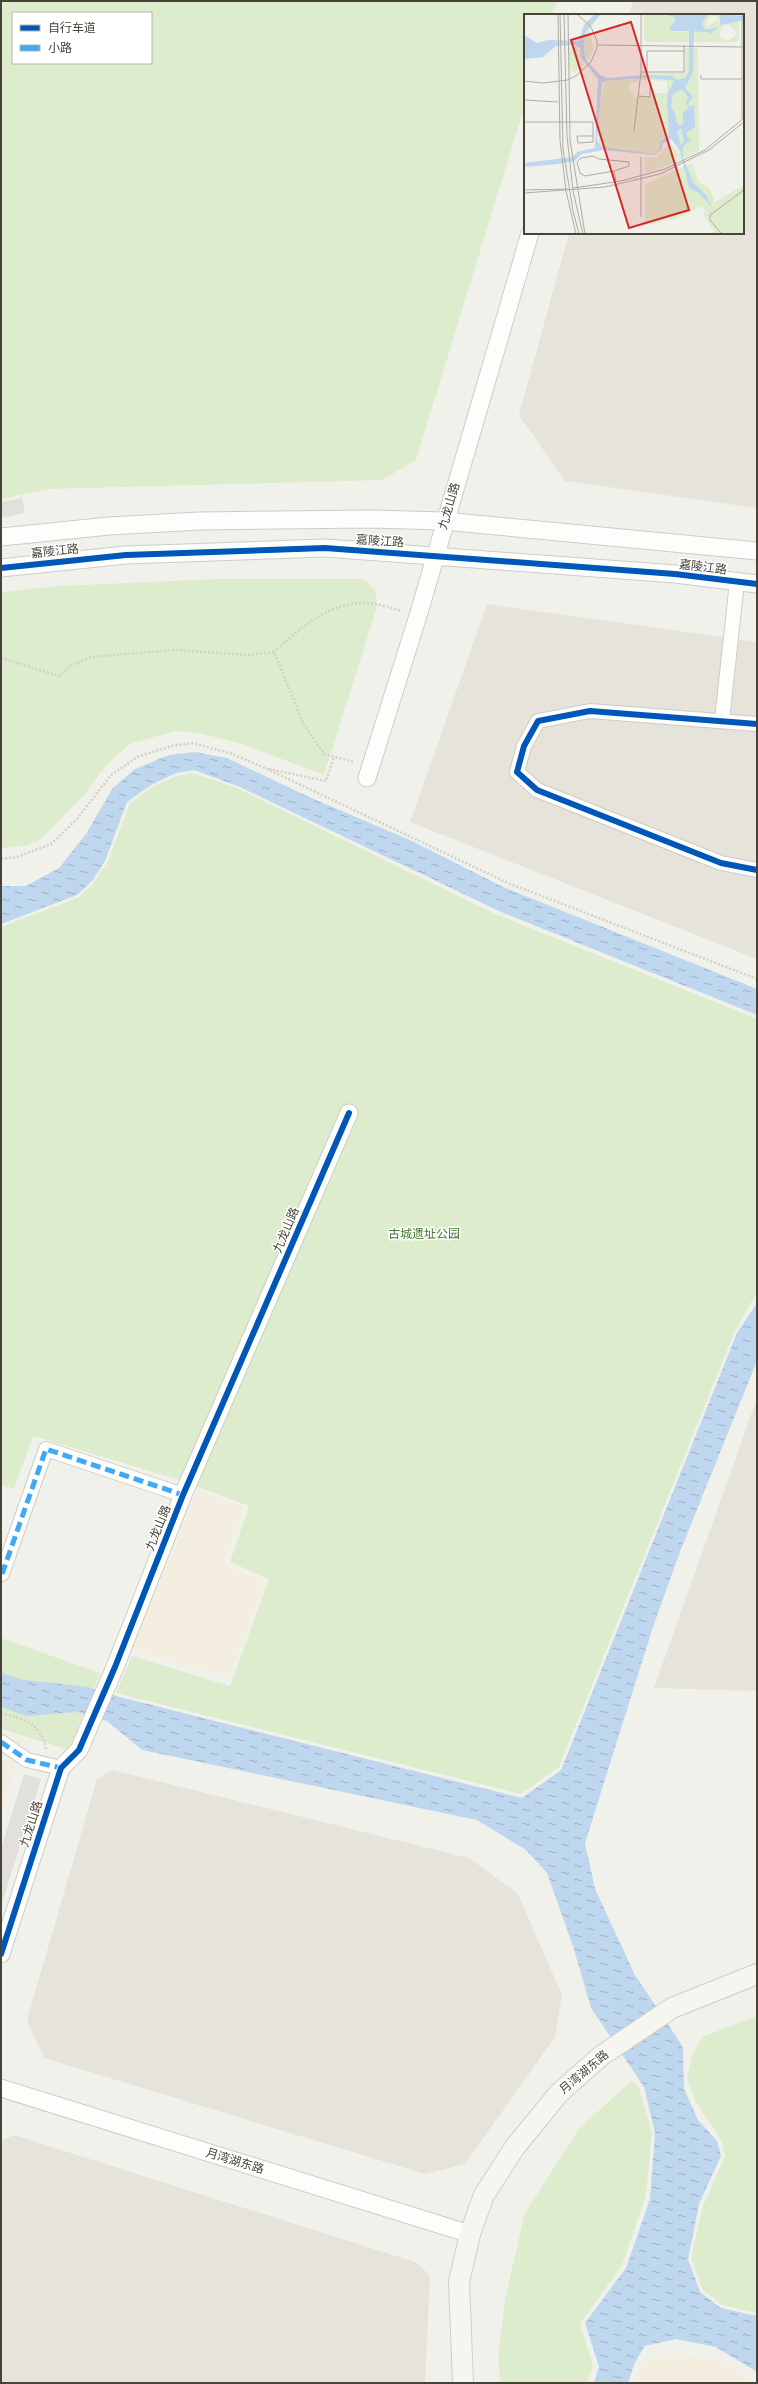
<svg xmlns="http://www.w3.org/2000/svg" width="758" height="2384" viewBox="0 0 758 2384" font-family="'Space Grotesk','Noto Sans SC',sans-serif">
  <defs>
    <pattern id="water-ripples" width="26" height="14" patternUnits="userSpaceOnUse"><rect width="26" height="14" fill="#bed6ee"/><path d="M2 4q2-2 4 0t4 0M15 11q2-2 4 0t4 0" fill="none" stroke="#9cafc2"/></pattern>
  </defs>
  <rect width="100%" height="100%" fill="#f1f1ec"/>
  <!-- residential -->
  <g fill="#e5e3da">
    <polygon points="633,1 757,1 757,508 565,481 519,415 569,233 743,233 743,15 629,15"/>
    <polygon points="487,604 757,642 757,959 410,822"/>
    <polygon points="757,1398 757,1691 654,1688"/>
    <polygon points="112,1770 469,1858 518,1894 562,1995 555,2037 465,2164 425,2174 44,2058 27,2020 97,1779"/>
    <polygon points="14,2135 415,2262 430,2275 425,2383 1,2383 1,2141"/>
  </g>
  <!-- commercial -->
  <g fill="#f3eedf">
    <polygon points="198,1490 244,1507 224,1564 265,1582 229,1678 132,1649"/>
    <polygon points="1,1731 24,1738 1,1813"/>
    <polygon points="672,2353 723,2361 757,2383 634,2383 639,2369 647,2360"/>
  </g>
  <!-- green -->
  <g fill="#dceccd" fill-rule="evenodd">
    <path d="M1,1H557L552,15H525V105L416,460L382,480L49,489L1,499ZM13,13H151V63H13Z"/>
    <path d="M218,579H362C375,587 379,594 376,610L324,775L245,745L199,733L175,731L130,744L108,763L83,796L40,840L28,845L1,848V592L59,586Z"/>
    <polygon points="193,773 239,789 495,914 757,1019 757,1292 734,1333 559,1767 521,1794 116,1693 132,1656 230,1686 269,1579 230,1562 249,1506 180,1480 33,1436 14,1489 1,1485 1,927 79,897 93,884 107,863 130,803 152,787 176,776"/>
    <polygon points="1,1638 100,1673 69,1750 1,1729"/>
    <polygon points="757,2016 757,2313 722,2305 702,2289 691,2258 703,2206 725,2156 722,2141 695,2101 687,2078 692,2057 702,2037"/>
    <polygon points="632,2080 639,2088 652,2133 646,2196 622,2265 580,2324 593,2366 587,2383 501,2383 498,2360 505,2299 525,2213 579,2129"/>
  </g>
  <!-- parking -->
  <g fill="#e1e0dc">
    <polygon points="22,498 25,513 1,518 1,502"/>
    <polygon points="24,1774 41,1779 1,1906 1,1849"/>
  </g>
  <!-- water -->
  <g fill="url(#water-ripples)">
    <polygon points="195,752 227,758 309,797 412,841 503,887 757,989 757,1015 499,911 240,787 194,770 176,773 151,785 127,802 105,861 92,881 77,895 1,924 1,886 26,886 59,868 86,834 112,789 135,769 169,755"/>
    <polygon points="757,1303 757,1361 681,1549 653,1627 585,1843 595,1889 635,1975 683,2047 684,2089 698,2120 717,2141 721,2156 699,2204 688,2259 700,2292 721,2308 757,2316 757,2372 716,2347 676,2339 645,2346 635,2362 628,2383 594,2383 599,2367 585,2323 626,2268 650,2199 655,2133 644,2087 591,2008 573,1946 547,1873 526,1850 477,1820 142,1750 107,1721 77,1712 27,1716 1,1707 1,1673 24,1680 88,1687 120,1697 522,1798 561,1770 737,1333"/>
  </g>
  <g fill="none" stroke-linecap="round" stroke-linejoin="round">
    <!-- minor casing -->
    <g stroke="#cdccc7" stroke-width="16">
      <g id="minor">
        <polyline points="722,720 737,582"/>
        <polyline points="757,724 590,711 538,721 524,746 517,772 537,790 721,863 757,870"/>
        <polyline points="2,1574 46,1449 183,1495"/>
        <polyline points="1,1742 27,1760 61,1768"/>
      </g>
    </g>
    <!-- tertiary casing -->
    <g stroke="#cdccc7" stroke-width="19">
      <g id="tertiary">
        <polyline points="1,537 109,526 199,521 371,519 444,521 757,551"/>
        <polyline points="1,568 126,555 325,548 675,574 757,584"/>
        <polyline points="367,778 418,616 530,233"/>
        <polyline points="1,1954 61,1768 79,1750 115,1667 183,1495 349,1113"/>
        <polyline points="1,2088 470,2234"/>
      </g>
    </g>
    <!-- secondary casing -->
    <g stroke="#d0cec3" stroke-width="22">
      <polyline id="secondary" points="463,2383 459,2282 470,2234 484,2195 515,2147 559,2093 601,2056 672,2008 757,1974"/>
    </g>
    <!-- path -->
    <g stroke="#d1d1cb" stroke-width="2.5" stroke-dasharray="2 2" stroke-linecap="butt">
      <path d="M274,652C299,629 329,602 365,603C377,603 390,608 402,611"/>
      <polyline points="1,658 59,676 72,665 91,657 175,650 247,655 274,652 303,723 324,754 354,762"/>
      <polyline points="263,767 508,883 757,979"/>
      <polyline points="269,769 326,781 334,757"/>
      <polyline points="1,859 17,857 51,844 77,819 111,775 139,756 172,746 192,743 230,753 265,768"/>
      <path d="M1,1713C25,1720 40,1722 46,1749"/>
    </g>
    <!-- minor -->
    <use href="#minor" stroke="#fdfdfc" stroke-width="14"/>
    <!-- tertiary -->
    <use href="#tertiary" stroke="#fdfdfc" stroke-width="17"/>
    <!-- secondary -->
    <use href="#secondary" stroke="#f7f5ef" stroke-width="20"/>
    <!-- quiet -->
    <g stroke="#3fa9f5" stroke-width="5" stroke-dasharray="10 5" stroke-linecap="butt">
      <polyline points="2,1574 46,1449 183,1495"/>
      <polyline points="1,1742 27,1760 61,1768"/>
    </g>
    <!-- cycleway casing -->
    <g stroke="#fff" stroke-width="8">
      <g id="cycleway">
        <polyline points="1,568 126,555 325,548 675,574 757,584"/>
        <polyline points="757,724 590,711 538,721 524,746 517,772 537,790 721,863 757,870"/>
        <polyline points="1,1954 61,1768 79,1750 115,1667 183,1495 349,1113"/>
      </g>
    </g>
    <!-- cycleway -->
    <use href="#cycleway" stroke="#0057b8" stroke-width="6"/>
  </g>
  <g text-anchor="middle" stroke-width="3" stroke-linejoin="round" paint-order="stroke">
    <!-- street labels -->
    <g font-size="12" fill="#484338" stroke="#fff">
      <text transform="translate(449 506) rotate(-74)" y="4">九龙山路</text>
      <text transform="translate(380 541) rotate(4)" y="4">嘉陵江路</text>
      <text transform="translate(55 551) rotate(-6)" y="4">嘉陵江路</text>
      <text transform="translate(703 567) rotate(7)" y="4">嘉陵江路</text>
      <text transform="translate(286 1230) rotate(-67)" y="4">九龙山路</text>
      <text transform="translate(158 1528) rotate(-68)" y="4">九龙山路</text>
      <text transform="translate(31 1824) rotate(-72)" y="4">九龙山路</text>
      <text transform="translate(584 2072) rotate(-40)" y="4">月湾湖东路</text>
      <text transform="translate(235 2161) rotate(17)" y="4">月湾湖东路</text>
    </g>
    <!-- park labels -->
    <g font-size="12" fill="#41792c" stroke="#fff">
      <text x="424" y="1238">古城遗址公园</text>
    </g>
  </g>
  <!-- overview -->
  <g transform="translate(524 14)">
    <rect width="220" height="220" fill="#f1f1ec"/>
    <path d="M120,0L150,2L148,13L153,18L173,16L179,19H187L194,14L180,15L178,10L184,0H196L195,10L212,7L214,1L202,0H215V26L212,28H123L120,25ZM188,1L193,2L194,5L183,13L182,7ZM204,10L212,17L211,22L204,27L197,24L195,19L199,12ZM64,14L70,34L64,47L60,38L61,21ZM54,32L55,43L60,50L51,59L45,56V33ZM161,34H174L175,137L155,147V137L146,121L137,127L135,136L131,140L80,134L75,130L74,112L80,67L115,65L114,68L106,69L105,78H109V83H127L128,79H143V67L116,66L117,59H161ZM145,129L154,137V148L121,159L120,143H133ZM168,149L175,168L184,173L189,182L190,189L220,171V220H192L179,200L182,197L178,192L155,204L121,211V170Z" fill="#dceccd" fill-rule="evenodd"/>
    <path d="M71,0H77L61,19L60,38L63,47L76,61L83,64L121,61L148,62L153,66L161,64L165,58V17H147L145,15L151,6L150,3L138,0H184L178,9L180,15L194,14L187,19L170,17L169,58L161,74L169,83L164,90L166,93L170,91L171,113L162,119L165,125H168L159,132V144L169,168L182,181L188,193L174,178L165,174L156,136L147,125L139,129L137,136L131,141L80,136L58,140L50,147L35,150L0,153V149L49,143L53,138L71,134L74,65L56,43V34L52,31L32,32L19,43L0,45V21L13,29L24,26L55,27L60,11ZM122,64L150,66L143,82L145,122L137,127L135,136L131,140L78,133L73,126L78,70L80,67ZM158,75L165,84L162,88L164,95L159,98V110L156,112L152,108V101L147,93L149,80ZM157,114L160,128L157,131L153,118ZM196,0L220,2V6L196,11Z" fill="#bed6ee" fill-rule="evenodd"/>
    <path fill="none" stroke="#adaba4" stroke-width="1" d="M34,0L36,126L42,177L52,220M36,0L39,135L49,197L55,220M40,0L43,122L49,177L59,220M44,0L46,126L61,220M74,31L220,33M117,58H160V31M123,58V37H160M177,61V65H218M0,67L19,69L44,66L53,61L67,48L73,34V27L67,13L53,0M114,82L126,83V72M0,86L34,88M218,105V0M0,108H69V128L54,129L53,122H69M110,117L117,58V0M117,143V203M90,157L61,162L56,159L53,148L57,144L69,142L75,145L105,148V152L90,157L92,168M49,174L97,167L141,155L181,136L220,104M0,176L45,175M0,179L81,173L136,160L185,136L220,108M198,220L186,206V201L220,176"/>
    <path fill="#d62828" fill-opacity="0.15" stroke="#d62828" stroke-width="2" d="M107,8L165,196L105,214L47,26Z"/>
    <rect width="220" height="220" fill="none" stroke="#484338" stroke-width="2"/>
  </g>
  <!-- border -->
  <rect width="758" height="2384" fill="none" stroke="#484338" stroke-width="4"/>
  <!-- legend -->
  <rect x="12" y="12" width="140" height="52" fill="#ffffff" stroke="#b6b4af"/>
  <rect x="20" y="25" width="20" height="6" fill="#0057b8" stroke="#b6b4af"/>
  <text x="48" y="32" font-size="12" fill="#484338">自行车道</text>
  <rect x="20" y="45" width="20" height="6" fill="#3fa9f5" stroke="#b6b4af"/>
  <text x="48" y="52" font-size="12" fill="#484338">小路</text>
</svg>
